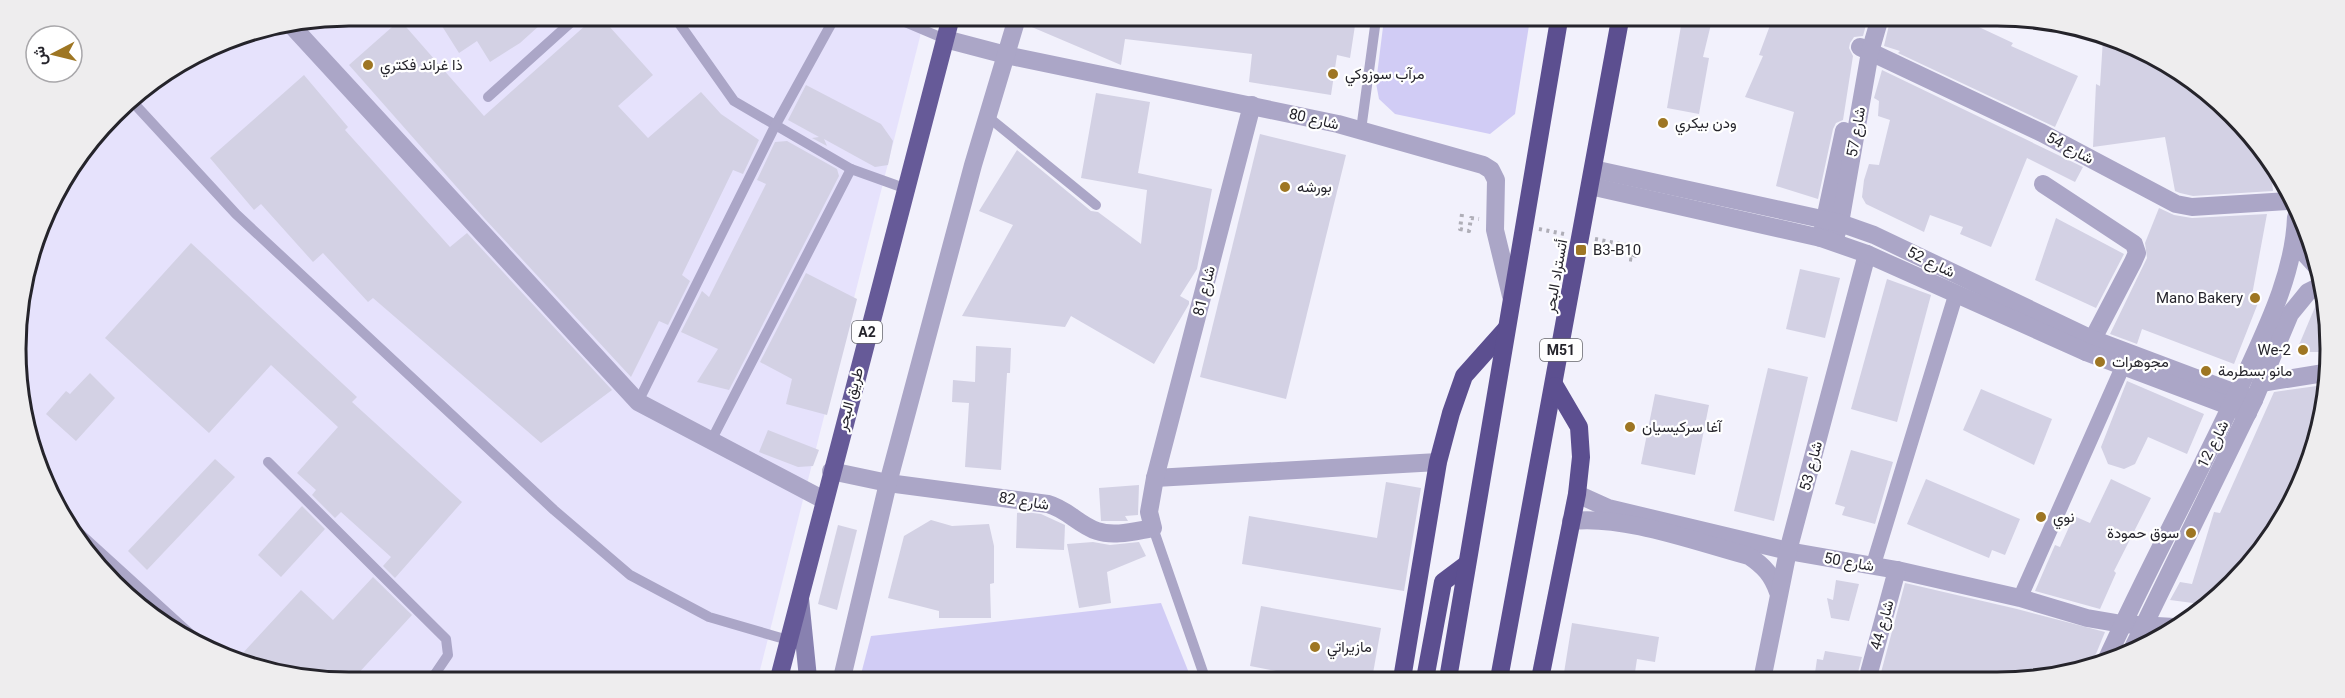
<svg xmlns="http://www.w3.org/2000/svg" width="2345" height="698" viewBox="0 0 2345 698" font-family="Roboto,Vazirmatn,sans-serif">
  <rect width="100%" height="100%" fill="#f2f1fc"/>
  <!-- built -->
  <polygon fill="#e6e2fc" points="349,15 925,17 758,678 284,677 163,627 71,535 26,435 18,306 50,201 129,98 222,40"/>
  <!-- green -->
  <g fill="#d1ccf5">
    <polygon points="1384,19 1530,19 1515,114 1490,134 1395,114 1379,99 1376,83"/>
    <polygon points="1161,603 1191,678 860,678 871,636"/>
  </g>
  <!-- building -->
  <g fill="#d3d1e4">
    <polygon points="435,15 550,16 520,43 490,62 477,41 459,53"/>
    <polygon points="596,16 600,16 653,75 618,106 648,138 701,92 721,114 759,140 743,174 733,170 682,275 690,281 668,325 659,321 631,377 484,218 349,65 400,20 484,116"/>
    <polygon points="1028,18 1152,18 1356,19 1350,58 1337,55 1331,95 1249,82 1252,54 1125,39 1121,65 1027,25"/>
    <polygon points="1682,20 1712,20 1703,57 1709,58 1699,114 1667,108"/>
    <polygon points="1772,20 1867,21 1863,36 1854,37 1850,43 1849,48 1853,56 1843,120 1836,123 1833,129 1818,199 1776,186 1794,112 1745,97 1763,56 1759,55"/>
    <polygon points="1890,21 1966,21 2013,43 2011,46 2078,76 2055,127 1898,53 1900,51 1884,46"/>
    <polygon points="2103,39 2182,71 2270,160 2273,191 2193,196 2180,193 2175,191 2165,137 2093,147 2096,84 2100,86"/>
    <polygon points="1882,70 2083,167 2075,182 2027,158 1991,247 1960,234 1963,227 1930,215 1924,232 1866,204 1862,197 1864,180 1869,164 1879,165 1890,120 1878,116 1879,101 1874,98"/>
    <polygon points="304,75 348,127 345,130 450,247 467,233 612,390 541,443 373,298 368,302 323,253 313,262 261,204 254,210 210,158"/>
    <polygon points="806,85 881,124 893,141 888,165 875,167 824,139 827,146 812,138 819,137 788,120"/>
    <polygon points="1096,93 1150,102 1138,173 1212,189 1197,269 1180,296 1189,301 1189,304 1154,364 1071,316 1065,327 962,316 1013,225 979,211 1017,150 1091,211 1098,212 1141,244 1147,190 1081,178"/>
    <polygon points="1260,134 1346,155 1286,399 1200,377"/>
    <polygon points="787,141 837,169 839,176 729,390 697,382 718,349 681,332 702,291 709,297 766,184 757,180 775,142"/>
    <polygon points="2159,208 2174,215 2192,218 2267,214 2252,295 2260,298 2234,364 2142,329 2137,344 2110,334 2147,258 2145,243"/>
    <polygon points="2056,218 2124,254 2096,308 2035,280"/>
    <polygon points="191,243 357,397 352,402 462,502 395,578 383,566 391,557 341,512 335,518 312,495 316,490 297,473 338,427 271,365 209,433 105,338"/>
    <polygon points="1800,269 1840,278 1825,338 1786,329"/>
    <polygon points="806,273 857,299 827,415 786,404 792,379 760,362"/>
    <polygon points="1887,279 1931,295 1897,422 1851,409"/>
    <polygon points="2324,297 2324,352 2296,352 2318,300"/>
    <polygon points="976,346 1011,348 1010,373 1007,373 1001,470 965,467 969,403 952,402 953,380 975,382"/>
    <polygon points="1768,368 1808,377 1774,521 1734,511"/>
    <polygon points="90,373 115,398 76,441 46,414 66,391 70,394"/>
    <polygon points="2127,381 2204,414 2187,454 2148,437 2135,464 2124,469 2108,464 2101,447"/>
    <polygon points="2324,385 2324,410 2315,427 2313,442 2296,488 2292,488 2285,516 2216,600 2208,605 2170,600 2180,582 2192,584 2214,512 2220,513 2274,392"/>
    <polygon points="1981,389 2052,419 2034,465 1963,430"/>
    <polygon points="1655,394 1709,405 1695,475 1641,464"/>
    <polygon points="768,430 819,450 813,466 798,467 759,452"/>
    <polygon points="1851,450 1893,462 1875,524 1842,515 1845,507 1835,504"/>
    <polygon points="215,459 235,477 147,570 128,551"/>
    <polygon points="1926,479 2020,519 2005,555 1992,550 1989,558 1907,524"/>
    <polygon points="2111,479 2151,498 2114,571 2116,573 2100,609 2035,591 2055,545 2060,547 2074,516 2090,523"/>
    <polygon points="1386,482 1421,488 1404,591 1242,564 1249,516 1377,538"/>
    <polygon points="1139,485 1138,515 1125,516 1128,521 1101,521 1099,488"/>
    <polygon points="302,506 325,529 281,577 258,555"/>
    <polygon points="1025,512 1041,514 1065,525 1064,550 1016,548 1017,513"/>
    <polygon points="931,520 952,526 989,524 994,546 994,583 990,584 991,618 939,618 939,611 888,598 904,536"/>
    <polygon points="838,525 857,530 837,610 818,604"/>
    <polygon points="1093,542 1110,545 1139,542 1146,556 1107,572 1111,603 1079,608 1067,544"/>
    <polygon points="373,577 412,615 355,677 284,677 247,661 241,655 301,590 333,620"/>
    <polygon points="1836,580 1859,584 1849,621 1831,618 1827,598 1833,600"/>
    <polygon points="1905,583 2017,609 2105,632 2091,666 2039,680 1879,680"/>
    <polygon points="1261,606 1381,628 1372,679 1319,679 1250,666"/>
    <polygon points="1572,623 1659,637 1655,662 1637,659 1634,679 1563,679"/>
    <polygon points="1825,651 1862,657 1856,680 1814,680 1817,659 1823,660"/>
  </g>
  <g fill="none" stroke-linecap="round" stroke-linejoin="round">
    <!-- path -->
    <g stroke="#afaeb7" stroke-width="4" stroke-dasharray="3 4.5" stroke-linecap="butt">
      <polyline points="1462,214 1460,229 1469,231 1471,218 1479,219"/>
      <polyline points="1539,229 1564,234"/>
      <polyline points="1595,239 1636,247"/>
      <polygon points="1636,247 1634,260 1628,259"/>
    </g>
    <!-- service -->
    <g stroke="#aba6c7" stroke-width="10">
      <polyline points="674,16 734,101 851,169 904,188"/>
      <polyline points="893,17 945,39"/>
      <polyline points="488,97 578,16"/>
      <polyline points="129,98 236,214 554,510 630,575 709,617 788,640"/>
      <polyline points="987,116 1096,205"/>
      <polyline points="1361,130 1376,19"/>
      <polyline points="638,402 775,126 835,17"/>
      <polyline points="712,439 851,169"/>
      <polyline points="268,462 446,639 448,655 433,677"/>
      <polyline points="65,520 198,641"/>
      <polyline points="1153,528 1205,678"/>
    </g>
    <!-- pedestrian -->
    <g stroke="#aba6c7" stroke-width="15">
      <polyline points="1873,566 1956,294"/>
      <polyline points="2020,598 2123,366"/>
    </g>
    <!-- minor -->
    <g stroke="#aba6c7" stroke-width="18">
      <polyline points="292,26 638,402 824,500"/>
      <polyline points="1860,47 2042,133 2176,204 2192,207 2289,201"/>
      <polyline points="2043,184 2134,244 2137,253 2133,262 2086,352"/>
      <polyline points="1821,238 1844,131"/>
      <polyline points="1835,238 1840,223 1870,52 1879,21"/>
      <polyline points="2261,383 2324,373"/>
      <polyline points="1155,478 1438,462"/>
      <path d="M888,483L1048,504C1067,509 1079,525 1097,531C1114,537 1135,531 1153,528L1149,512L1155,478L1252,105"/>
      <polyline points="1577,494 1608,508 1788,551 1897,570 2020,598 2087,618 2122,624 2174,627"/>
      <path d="M1571,521C1625,515 1696,542 1749,556C1764,566 1772,575 1778,592"/>
      <polyline points="1762,680 1788,551 1867,254"/>
      <polyline points="1867,680 1897,570"/>
    </g>
    <!-- tertiary -->
    <g stroke="#aba6c7" stroke-width="18">
      <polyline points="945,39 1006,55 1338,124 1483,165 1491,170 1496,180 1495,230 1511,296"/>
      <polyline points="1593,169 1840,223 1874,235 2092,339 2254,400"/>
      <polyline points="1590,186 1821,238 1867,254 2086,352 2248,413"/>
      <polyline points="2295,243 2316,266"/>
      <polyline points="831,471 888,483"/>
      <polyline points="2130,654 2254,400 2290,314 2308,292 2324,284"/>
      <path d="M2105,663C2148,567 2199,476 2243,380C2266,329 2294,274 2296,217"/>
      <polyline points="842,678 888,483 973,165 1017,18"/>
    </g>
    <!-- secondary -->
    <polyline stroke="#8881b0" stroke-width="18" points="800,599 808,678"/>
    <!-- trunk -->
    <polyline stroke="#665a98" stroke-width="18" points="779,678 951,17"/>
    <!-- motorway -->
    <g stroke="#5c4f90" stroke-width="18">
      <polyline points="1402,679 1438,462 1451,413 1464,376 1506,329"/>
      <polyline points="1425,679 1443,582 1467,564"/>
      <polyline points="1448,679 1559,20"/>
      <polyline points="1499,679 1620,20"/>
      <polyline points="1540,679 1577,494 1581,457 1579,427 1555,386"/>
    </g>
  </g>
  <!-- markers -->
  <g fill="#9e7623" stroke="#fff" stroke-width="2">
    <circle cx="368" cy="65" r="6"/>
    <circle cx="1333" cy="74" r="6"/>
    <circle cx="1663" cy="123" r="6"/>
    <circle cx="1285" cy="187" r="6"/>
    <rect x="1575" y="244" width="12" height="12" rx="3"/>
    <circle cx="2255" cy="298" r="6"/>
    <circle cx="2303" cy="350" r="6"/>
    <circle cx="2100" cy="362" r="6"/>
    <circle cx="2206" cy="371" r="6"/>
    <circle cx="1630" cy="427" r="6"/>
    <circle cx="2041" cy="517" r="6"/>
    <circle cx="2191" cy="533" r="6"/>
    <circle cx="1315" cy="647" r="6"/>
  </g>
  <g text-anchor="middle" stroke-width="4.5" stroke-linejoin="round" paint-order="stroke">
    <!-- shield labels -->
    <g fill="#fff" stroke="#66666b" stroke-width="1.5">
      <rect x="852" y="321" width="30" height="22" rx="4.5"/>
      <rect x="1540" y="339" width="42" height="22" rx="4.5"/>
    </g>
    <g font-size="14" font-weight="bold" fill="#25242b">
      <text x="867" y="337">A2</text>
      <text x="1561" y="355">M51</text>
    </g>
    <!-- poi labels -->
    <g font-size="15" fill="#25242b" stroke="#fff" text-anchor="start">
      <text x="380" y="70">ذا غراند فكتري</text>
      <text x="1345" y="79">مرآب سوزوكي</text>
      <text x="1675" y="128">ودن بيكري</text>
      <text x="1297" y="192">بورشه</text>
      <text x="1593" y="255">B3-B10</text>
      <text x="2243" y="303" text-anchor="end">Mano Bakery</text>
      <text x="2291" y="355" text-anchor="end">We-2</text>
      <text x="2112" y="367">مجوهرات</text>
      <text x="2218" y="376">مانو بسطرمة</text>
      <text x="1642" y="432">آغا سركيسيان</text>
      <text x="2053" y="522">نوي</text>
      <text x="2179" y="538" text-anchor="end">سوق حمودة</text>
      <text x="1327" y="652">مازيراتي</text>
    </g>
    <!-- street labels -->
    <g font-size="15" fill="#25242b" stroke="#fff">
      <text transform="translate(1314 119) rotate(13)" y="5">شارع 80</text>
      <text transform="translate(1856 132) rotate(-80)" y="5">شارع 57</text>
      <text transform="translate(2070 148) rotate(28)" y="5">شارع 54</text>
      <text transform="translate(1931 262) rotate(26)" y="5">شارع 52</text>
      <text transform="translate(1556 276) rotate(-80)" y="5">أتستراد البحر</text>
      <text transform="translate(1204 291) rotate(-76)" y="5">شارع 81</text>
      <text transform="translate(850 399) rotate(-75)" y="5">طريق البحر</text>
      <text transform="translate(2213 444) rotate(-63)" y="5">شارع 12</text>
      <text transform="translate(1811 466) rotate(-75)" y="5">شارع 53</text>
      <text transform="translate(1024 501) rotate(9)" y="5">شارع 82</text>
      <text transform="translate(1849 562) rotate(10)" y="5">شارع 50</text>
      <text transform="translate(1882 625) rotate(-74)" y="5">شارع 44</text>
    </g>
  </g>
  <!-- crop -->
  <path d="M0 0H2345V698H0ZM349 26H1997A323 323 0 0 1 2320 349V349A323 323 0 0 1 1997 672H349A323 323 0 0 1 26 349V349A323 323 0 0 1 349 26Z" fill="#eeedee" fill-rule="evenodd"/>
  <path fill="none" stroke="#25242b" stroke-width="3" d="M349 26H1997A323 323 0 0 1 2320 349V349A323 323 0 0 1 1997 672H349A323 323 0 0 1 26 349V349A323 323 0 0 1 349 26Z"/>
  <!-- north arrow -->
  <g transform="translate(54 54) rotate(263)"><circle r="28" fill="#ffffff" stroke="#a8a7aa" stroke-width="1.5"/>
  <path d="M0-4.5L10 22L0 15L-10 22Z" fill="#9e7623"/>
  <text y="-9" font-size="16" font-weight="bold" text-anchor="middle" fill="#25242b">ش</text>
  </g>
</svg>
